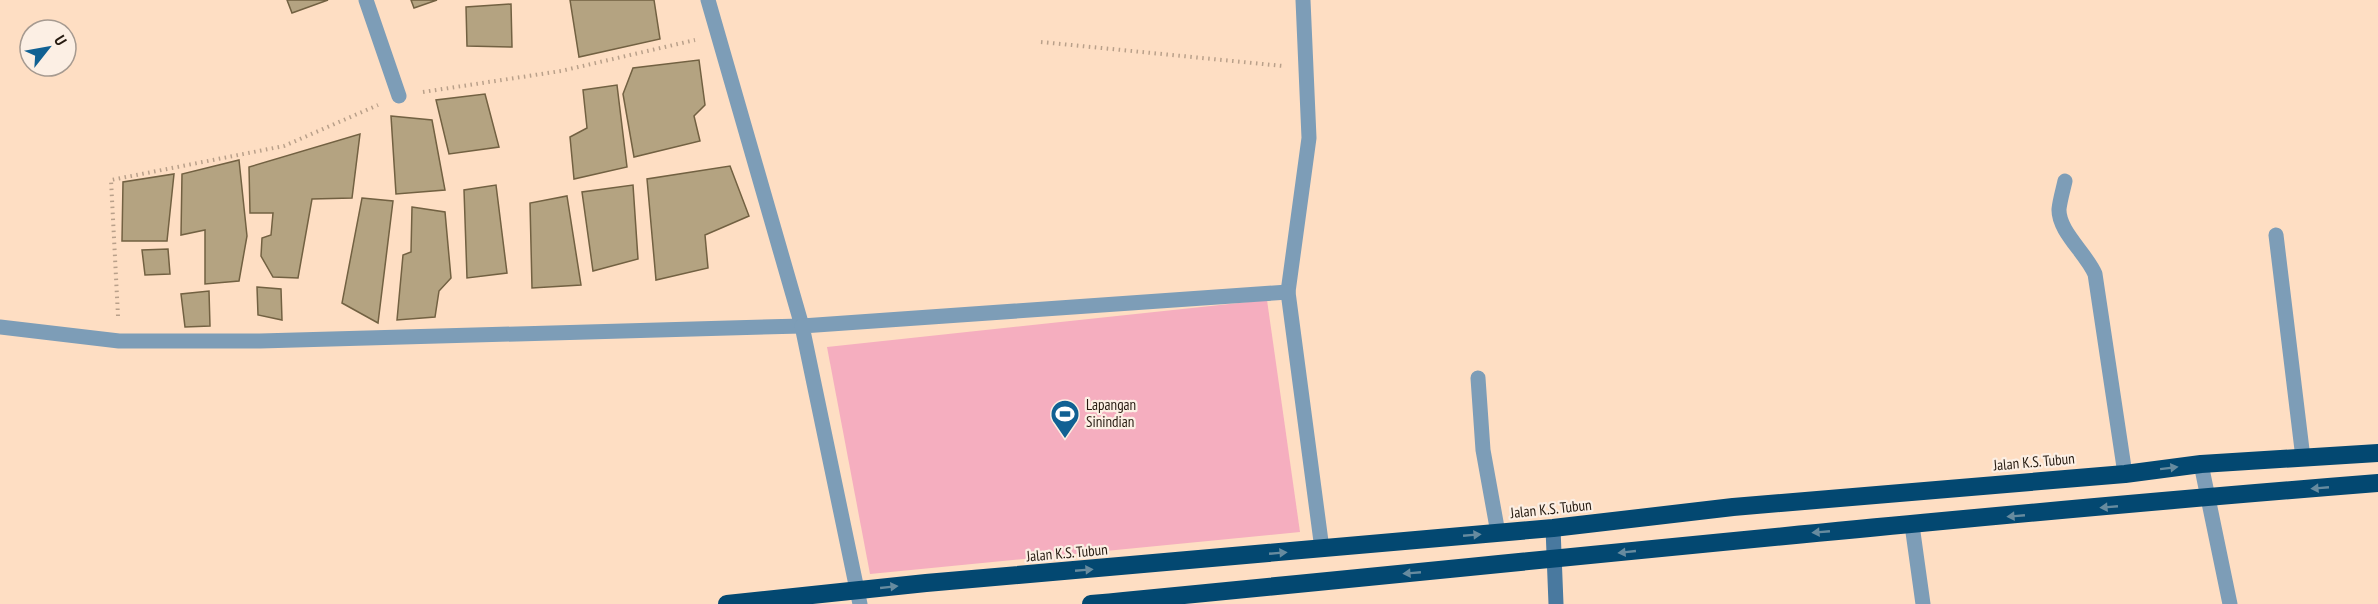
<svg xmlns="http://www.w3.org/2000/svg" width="2378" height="604" viewBox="0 0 2378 604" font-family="'PT Sans Narrow',sans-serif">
  <rect width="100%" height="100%" fill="#fedec3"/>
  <!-- green -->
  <polygon fill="#f5aebf" points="1267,300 1300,532 870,574 827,347"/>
  <!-- building -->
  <g fill="#b4a381" stroke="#726142" stroke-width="1.5">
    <polygon points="287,0 328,0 292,13"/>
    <polygon points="411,0 437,0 414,8"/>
    <polygon points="570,0 654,0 660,39 579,57"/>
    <polygon points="511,4 512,47 467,46 466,7"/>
    <polygon points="699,60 705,105 694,116 700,141 634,157 623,94 633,68"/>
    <polygon points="617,85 627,167 574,179 570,137 587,128 583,90"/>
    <polygon points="485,94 499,147 449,154 436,100"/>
    <polygon points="391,116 432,120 445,190 396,194"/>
    <polygon points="360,134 352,198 312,199 298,278 273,277 261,256 262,238 271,235 273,213 250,213 249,167"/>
    <polygon points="239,160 247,236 239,281 205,284 205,230 181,235 182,174"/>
    <polygon points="730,166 749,216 705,235 708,268 656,280 647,179"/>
    <polygon points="174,174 167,241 122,241 123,182"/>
    <polygon points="496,185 507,273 467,278 464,190"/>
    <polygon points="633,185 638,259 593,271 582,192"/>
    <polygon points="567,196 581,285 532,288 530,203"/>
    <polygon points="362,198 393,201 378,323 342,303"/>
    <polygon points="412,207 445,212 451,278 439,291 435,317 397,320 403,255 411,252"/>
    <polygon points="168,249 170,274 145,275 142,250"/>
    <polygon points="257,287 281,289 282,320 258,315"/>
    <polygon points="209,291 210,326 185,327 181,294"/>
  </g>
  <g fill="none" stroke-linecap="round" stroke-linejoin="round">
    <!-- path -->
    <g stroke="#b9a08a" stroke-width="4" stroke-dasharray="1.5 4.5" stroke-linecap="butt">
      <polyline points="1041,42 1283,66"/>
      <polyline points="423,92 561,71 695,40"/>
      <polyline points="118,316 111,180 284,146 378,105"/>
    </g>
    <!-- lane -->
    <polyline stroke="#7d9db7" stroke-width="15" points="1478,378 1483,450 1498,533"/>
    <!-- street -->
    <g stroke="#7d9db7" stroke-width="15">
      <polyline points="366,0 399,96"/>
      <path d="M2065,181C2063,190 2060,200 2059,209C2058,231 2086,253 2095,274L2125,474"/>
      <polyline points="2276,235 2303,458"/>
      <polyline points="1288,292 1309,138 1303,0"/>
      <polyline points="0,327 119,341 260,341 802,326 708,0"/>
      <polyline points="2201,464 2230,604"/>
      <polyline points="1912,525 1923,604"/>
      <polyline points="860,604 802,326 1288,292 1322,549"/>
    </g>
    <!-- secondary -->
    <polyline stroke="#49799f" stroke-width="15" points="1553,528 1556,604"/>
    <!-- highway -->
    <g stroke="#034871" stroke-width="18">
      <polyline points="727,604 926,583 1553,528 1733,507 2125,474 2201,464 2378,453"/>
      <path d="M1091,604C1520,563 1949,517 2378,483"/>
    </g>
  </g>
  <!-- one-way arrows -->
  <defs><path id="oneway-solid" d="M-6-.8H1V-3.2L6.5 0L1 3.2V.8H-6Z" transform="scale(1.5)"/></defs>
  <g fill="#678b9f">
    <use href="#oneway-solid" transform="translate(2169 468) rotate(-7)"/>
    <use href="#oneway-solid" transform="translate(2320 488) rotate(175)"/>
    <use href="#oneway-solid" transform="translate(2109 507) rotate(175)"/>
    <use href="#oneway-solid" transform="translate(2016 516) rotate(175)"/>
    <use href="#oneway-solid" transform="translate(1821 532) rotate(175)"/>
    <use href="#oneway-solid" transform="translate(1472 535) rotate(-5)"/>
    <use href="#oneway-solid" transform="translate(1627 552) rotate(174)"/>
    <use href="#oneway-solid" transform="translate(1278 553) rotate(-5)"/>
    <use href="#oneway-solid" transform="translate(1084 570) rotate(-5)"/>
    <use href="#oneway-solid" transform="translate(1412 573) rotate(175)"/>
    <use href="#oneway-solid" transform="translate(889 587) rotate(-6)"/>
  </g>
  <!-- icons -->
  <defs>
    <g id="stadium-pin" transform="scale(1.5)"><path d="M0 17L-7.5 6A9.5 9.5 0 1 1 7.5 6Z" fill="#116193" stroke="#fcefe4"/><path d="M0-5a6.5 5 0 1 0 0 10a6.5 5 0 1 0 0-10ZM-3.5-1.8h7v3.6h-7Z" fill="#fff"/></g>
  </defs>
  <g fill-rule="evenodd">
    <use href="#stadium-pin" x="1065" y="414"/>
  </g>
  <g text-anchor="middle" stroke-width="4.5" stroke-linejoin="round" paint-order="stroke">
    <!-- poi labels -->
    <g font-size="15" fill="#261b11" stroke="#fcefe4" text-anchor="start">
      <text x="1086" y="410">Lapangan<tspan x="1086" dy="17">Sinindian</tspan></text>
    </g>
    <!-- street labels -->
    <g font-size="15" fill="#261b11" stroke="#fcefe4">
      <text transform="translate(2034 462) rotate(-5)" y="5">Jalan K.S. Tubun</text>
      <text transform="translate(1551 509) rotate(-6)" y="5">Jalan K.S. Tubun</text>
      <text transform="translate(1067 553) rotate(-5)" y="5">Jalan K.S. Tubun</text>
    </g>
  </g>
  <!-- north arrow -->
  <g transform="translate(48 48) rotate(59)"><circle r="28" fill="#fcefe4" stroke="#a69a90" stroke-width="1.5"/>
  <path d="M0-4.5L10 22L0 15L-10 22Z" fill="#116193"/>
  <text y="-9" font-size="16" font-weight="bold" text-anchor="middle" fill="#261b11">U</text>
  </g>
</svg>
